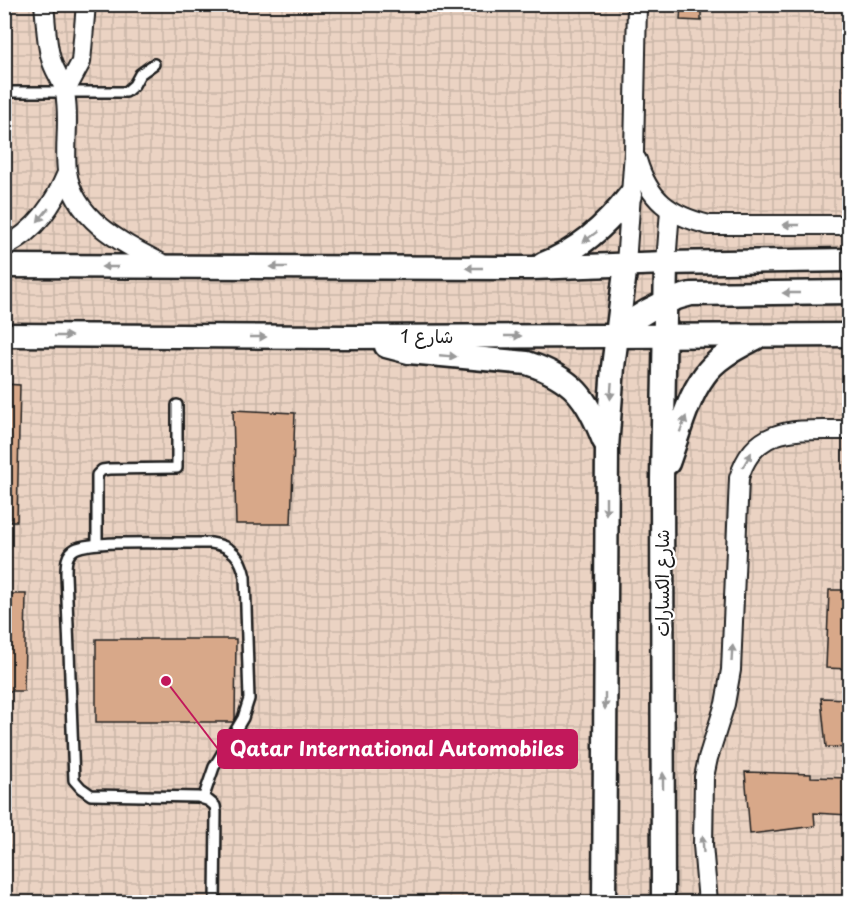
<svg xmlns="http://www.w3.org/2000/svg" width="854" height="907" viewBox="0 0 854 907" font-family="'Playpen Sans','Playpen Sans Arabic',sans-serif">
  <defs>
    <pattern id="industrial-grid" width="8" height="8" patternUnits="userSpaceOnUse" patternTransform="scale(1.5)"><rect width="8" height="8" fill="#ebd3c3"/><path d="M0 4h8M4 0v8" fill="none" stroke="#c9b5a7"/></pattern>
  </defs>
  <rect width="100%" height="100%" fill="#f3e5dc"/>
  <filter id="ink" filterUnits="userSpaceOnUse"><feTurbulence type="fractalNoise" baseFrequency=".0167" numOctaves="2"/><feDisplacementMap in="SourceGraphic" scale="12" xChannelSelector="R" yChannelSelector="G"/><feConvolveMatrix kernelMatrix="1 2 1 2 8 2 1 2 1" color-interpolation-filters="sRGB"/></filter>
  <g filter="url(#ink)">
    <!-- industrial -->
    <rect fill="url(#industrial-grid)" x="5" y="5" width="844" height="897"/>
    <!-- building -->
    <g fill="#d8a889" stroke="#1c1c1c" stroke-width="1.5">
      <polygon points="681,4 701,4 701,21 680,20"/>
      <polygon points="4,384 20,385 17,521 4,521"/>
      <polygon points="233,410 295,413 291,524 236,524"/>
      <polygon points="829,590 849,590 849,669 826,668"/>
      <polygon points="4,594 26,594 24,691 4,691"/>
      <polygon points="96,639 236,639 235,719 233,722 96,722"/>
      <polygon points="821,698 849,699 849,748 826,747"/>
      <polygon points="745,772 811,774 811,777 849,778 849,815 814,813 815,826 750,834"/>
    </g>
    <g fill="none" stroke-linecap="round" stroke-linejoin="round">
      <!-- service casing -->
      <g stroke="#1c1c1c" stroke-width="14">
        <g id="service">
          <polyline points="4,92 126,92 134,85 140,74 154,64"/>
          <polyline points="97,544 97,475 102,470 109,469 177,468 177,405"/>
          <path d="M203,799L214,767L243,718L249,699L245,577C241,557 232,546 211,543C185,544 93,539 75,549C66,554 66,564 66,574L74,780L81,788L91,795L198,797L209,801L215,806L216,812L215,902"/>
        </g>
      </g>
      <!-- minor casing -->
      <g stroke="#1c1c1c" stroke-width="22">
        <g id="minor">
          <path d="M44,4C46,22 46,42 51,59C54,71 63,81 65,93C70,118 64,146 67,171C74,222 127,245 167,266"/>
          <polyline points="65,92 81,62 86,4"/>
          <path d="M637,160C649,200 669,215 709,225H850"/>
          <path d="M4,247C36,231 54,204 67,173"/>
          <polyline points="666,263 670,210"/>
          <polyline points="626,264 634,152 637,4"/>
          <path d="M708,902L703,845L704,777L708,758L725,704L731,670L739,478C755,422 802,431 850,430"/>
        </g>
      </g>
      <!-- tertiary casing -->
      <g stroke="#1c1c1c" stroke-width="27">
        <g id="tertiary">
          <path d="M543,264C580,250 607,225 630,195"/>
          <polyline points="4,266 532,268 666,263 850,260"/>
          <polyline points="4,335 349,337 850,335"/>
          <path d="M617,335C636,314 663,301 691,294L850,292"/>
          <path d="M386,346L409,352L527,363C573,378 587,397 604,441"/>
          <path d="M668,463C678,436 687,399 704,376C716,358 737,348 756,338"/>
          <polyline points="604,902 607,448 613,367 626,264"/>
          <polyline points="663,902 662,478 666,263"/>
        </g>
      </g>
      <!-- service -->
      <use href="#service" stroke="#fff" stroke-width="9"/>
      <!-- minor -->
      <use href="#minor" stroke="#fff" stroke-width="18"/>
      <!-- tertiary -->
      <use href="#tertiary" stroke="#fff" stroke-width="22"/>
    </g>
    <!-- one-way arrows -->
    <defs><path id="oneway-solid" d="M-6-.8H1V-3.2L6.5 0L1 3.2V.8H-6Z" transform="scale(1.5)"/></defs>
    <g fill="#999">
      <use href="#oneway-solid" transform="translate(43 215) rotate(130)"/>
      <use href="#oneway-solid" transform="translate(791 225) rotate(-180)"/>
      <use href="#oneway-solid" transform="translate(590 237) rotate(143)"/>
      <use href="#oneway-solid" transform="translate(110 267) rotate(-180)"/>
      <use href="#oneway-solid" transform="translate(279 267) rotate(-180)"/>
      <use href="#oneway-solid" transform="translate(474 268) rotate(-180)"/>
      <use href="#oneway-solid" transform="translate(791 293) rotate(180)"/>
      <use href="#oneway-solid" transform="translate(63 336)"/>
      <use href="#oneway-solid" transform="translate(513 336)"/>
      <use href="#oneway-solid" transform="translate(258 337)"/>
      <use href="#oneway-solid" transform="translate(448 356) rotate(5)"/>
      <use href="#oneway-solid" transform="translate(611 391) rotate(94)"/>
      <use href="#oneway-solid" transform="translate(683 424) rotate(-69)"/>
      <use href="#oneway-solid" transform="translate(747 460) rotate(-60)"/>
      <use href="#oneway-solid" transform="translate(606 506) rotate(90)"/>
      <use href="#oneway-solid" transform="translate(732 653) rotate(-87)"/>
      <use href="#oneway-solid" transform="translate(605 701) rotate(90)"/>
      <use href="#oneway-solid" transform="translate(663 781) rotate(-90)"/>
      <use href="#oneway-solid" transform="translate(703 844) rotate(-93)"/>
    </g>
  </g>
  <g text-anchor="middle" stroke-width="4.5" stroke-linejoin="round" paint-order="stroke">
    <!-- street labels -->
    <g font-size="18" fill="#1c1c1c" stroke="#fff">
      <text x="427" y="343">شارع 1</text>
      <text transform="translate(663 583) rotate(-90)" y="6">شارع الكسارات</text>
    </g>
  </g>
  <!-- callouts -->
  <path fill="none" stroke="#c2185b" stroke-width="2" d="M166 681L218 749"/>
  <circle fill="#c2185b" stroke="#fff" stroke-width="2" cx="166" cy="681" r="6"/>
  <rect fill="#c2185b" stroke="#c2185b" stroke-width="2" x="218" y="730" width="359" height="38" rx="6"/>
  <g font-size="20" text-anchor="middle" font-weight="bold" fill="#fff">
    <text x="397" y="756">Qatar International Automobiles</text>
  </g>
  <!-- margin -->
  <rect width="854" height="907" fill="none" stroke="#fff" stroke-width="24"/>
  <rect x="12" y="12" width="830" height="883" fill="none" stroke="#1c1c1c" stroke-width="2" filter="url(#ink)"/>
</svg>
